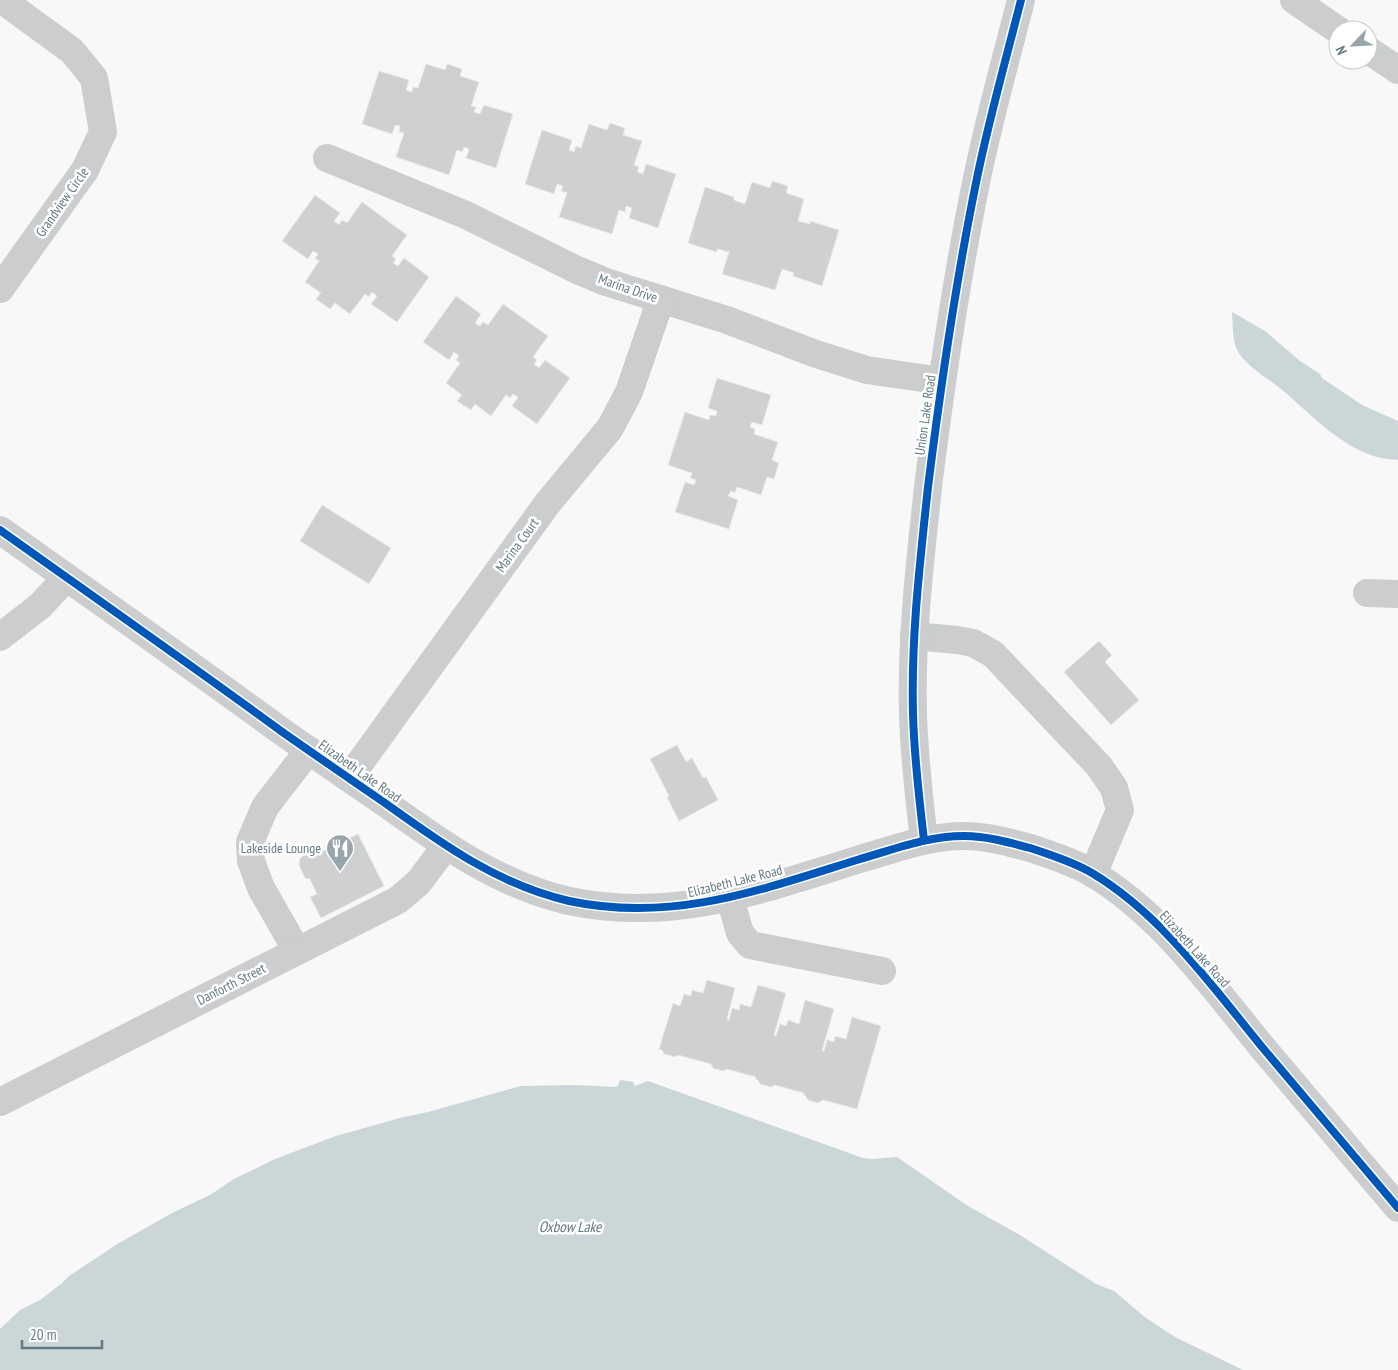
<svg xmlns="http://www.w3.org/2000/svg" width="1398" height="1370" viewBox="0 0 1398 1370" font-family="'PT Sans Narrow',sans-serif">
  <rect width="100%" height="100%" fill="#f8f8f8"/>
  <!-- water -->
  <g fill="#cad6d7">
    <path d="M1232,312L1265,331L1300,361L1320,374L1322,378L1362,405L1398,421V460C1388,459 1377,458 1368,454C1336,441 1311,415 1286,393C1271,380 1246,367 1237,350C1232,339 1233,324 1232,312Z"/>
    <polygon points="620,1080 633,1082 635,1086 648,1081 863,1158 872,1159 897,1157 968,1206 1020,1235 1096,1284 1114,1291 1146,1318 1175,1337 1243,1370 0,1370 0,1329 20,1310 40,1300 61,1284 69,1276 119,1243 174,1212 210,1195 234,1179 275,1159 336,1136 400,1118 428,1112 521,1086 575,1085 615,1087 618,1086"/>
  </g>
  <!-- building -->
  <g fill="#ced0d1" stroke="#e8e8e8">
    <polygon points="426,64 445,70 447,64 462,69 460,76 479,82 471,106 476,107 474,112 480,114 484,105 513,114 496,168 466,158 469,149 464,147 462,152 457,150 449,175 396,157 404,133 399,132 400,126 395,125 392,134 362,124 379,71 409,80 406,90 412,92 413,87 418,88"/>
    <polygon points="610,123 625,128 623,135 642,141 634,165 639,167 637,172 643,174 646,164 676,174 658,228 629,218 632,208 626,206 625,212 619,210 612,234 559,217 567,193 561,191 563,186 557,184 554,194 525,184 542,130 572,140 569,150 574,152 576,146 581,148 589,124 607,130"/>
    <polygon points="772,181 788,186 786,193 804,199 798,221 810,224 810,221 839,230 822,286 793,276 794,273 782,269 775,290 722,274 729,252 718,249 716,252 688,243 705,187 734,197 734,200 745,204 752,182 770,188"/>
    <polygon points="315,195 340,213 334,221 339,225 342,220 347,223 362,202 407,235 392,256 396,259 393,263 398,266 404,258 429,277 397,322 371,304 377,296 372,292 369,297 365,294 350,314 335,303 330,309 316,299 321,293 305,282 319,261 315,258 318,254 313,251 308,259 282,241"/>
    <polygon points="456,296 481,314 475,323 480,326 483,322 488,325 503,304 548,336 533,357 537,360 534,364 539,368 545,360 570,378 537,424 512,406 518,397 513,394 510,398 506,395 491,416 475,404 471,410 457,401 462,395 446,383 460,363 456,360 459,356 454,352 449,360 423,342"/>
    <polygon points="717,378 771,395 762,425 752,422 750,427 755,429 754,434 778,442 772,460 779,463 774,479 767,477 761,495 737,487 735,493 731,491 728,496 738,500 729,529 675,512 685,482 694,485 696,480 690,478 692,473 668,465 685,412 709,420 710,415 716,416 717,411 708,408"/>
    <polygon points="322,505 391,548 369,584 300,541"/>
    <polygon points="1099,641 1112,655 1105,662 1139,700 1111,725 1064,672"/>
    <polygon points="677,745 686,762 692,758 703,778 706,777 718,800 679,821 667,797 669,796 650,759"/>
    <polygon points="358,834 384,886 321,918 310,897 317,894 310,879 305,878 299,865 300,858 312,851 311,848 318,845 321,852"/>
    <polygon points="707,980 735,988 727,1019 729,1020 732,1008 739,1010 740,1004 751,1007 758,985 786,993 774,1035 776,1036 780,1024 786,1026 788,1020 799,1024 805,1000 834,1009 822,1051 824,1051 827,1040 834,1042 835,1036 846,1039 852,1017 881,1026 857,1109 823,1100 818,1103 808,1100 805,1095 803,1095 804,1093 775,1085 771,1087 760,1084 758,1080 755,1079 756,1077 727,1069 723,1071 713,1068 711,1064 678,1055 675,1057 664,1054 662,1050 659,1049 673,1003 680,1006 684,994 691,996 692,990 703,993"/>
  </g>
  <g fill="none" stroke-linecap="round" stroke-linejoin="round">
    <!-- minor -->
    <g stroke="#cbcdce" stroke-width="28">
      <polyline points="1294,0 1338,30"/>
      <polyline points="1368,50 1398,70"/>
      <polyline points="327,158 466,215 577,270 606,282 727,320 816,354 867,370 942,381"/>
      <polyline points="0,289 85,170 103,132 94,78 72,51 2,0"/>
      <path d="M0,530C94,597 188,663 281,731C315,755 350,779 385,803C442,844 499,885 569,901C673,923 760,890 857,860C892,850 927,836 964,836C986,836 1008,842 1030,848C1051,855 1073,862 1092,873C1162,915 1211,985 1262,1047C1307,1101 1353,1154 1398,1208"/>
      <polyline points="1367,593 1398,594"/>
      <polyline points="914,636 957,640 973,643 993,654 1099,766 1114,788 1120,810 1093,874"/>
      <polyline points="0,637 40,606 66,578"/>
      <polyline points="349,778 547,504 610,428 629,392 661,299"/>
      <path d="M924,840C919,798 914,756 913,713C911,637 920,562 928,487C941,383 956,280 977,178C989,119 1006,59 1021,0"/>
      <polyline points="730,898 740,933 750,945 882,971"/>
      <polyline points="297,951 261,888 251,861 250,842 265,807 309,750"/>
      <polyline points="0,1102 398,900 418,883 446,846"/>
    </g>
    <!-- cycleway casing -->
    <g stroke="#fff" stroke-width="11">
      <g id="cycleway">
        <path d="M0,530C94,597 188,663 281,731C315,755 350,779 385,803C442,844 499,885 569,901C673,923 760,890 857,860C892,850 927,836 964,836C986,836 1008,842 1030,848C1051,855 1073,862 1092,873C1162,915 1211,985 1262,1047C1307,1101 1353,1154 1398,1208"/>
        <path d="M924,840C919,798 914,756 913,713C911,637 920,562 928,487C941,383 956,280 977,178C989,119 1006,59 1021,0"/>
      </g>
    </g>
    <!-- cycleway -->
    <use href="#cycleway" stroke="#0057b8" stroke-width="8"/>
  </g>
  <!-- icons -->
  <defs>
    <g id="restaurant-pin" transform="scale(1.4375)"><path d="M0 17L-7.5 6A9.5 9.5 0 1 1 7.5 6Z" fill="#97a6ac" stroke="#fff"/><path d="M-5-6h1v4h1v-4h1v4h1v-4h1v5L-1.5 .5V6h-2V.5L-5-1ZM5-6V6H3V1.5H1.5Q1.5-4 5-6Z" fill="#fff"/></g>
  </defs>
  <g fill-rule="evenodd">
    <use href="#restaurant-pin" x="340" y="848"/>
  </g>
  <g text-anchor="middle" stroke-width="5" stroke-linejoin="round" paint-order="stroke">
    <!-- street labels -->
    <g font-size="14" fill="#637a83" stroke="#fff">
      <text transform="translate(62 202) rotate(-55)" y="5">Grandview Circle</text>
      <text transform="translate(628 288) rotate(19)" y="5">Marina Drive</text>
      <text transform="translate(925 415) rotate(-82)" y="5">Union Lake Road</text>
      <text transform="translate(517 545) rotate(-54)" y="5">Marina Court</text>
      <text transform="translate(360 771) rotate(35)" y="5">Elizabeth Lake Road</text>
      <text transform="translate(735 881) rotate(-14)" y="5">Elizabeth Lake Road</text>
      <text transform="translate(1195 949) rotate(48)" y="5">Elizabeth Lake Road</text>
      <text transform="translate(231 984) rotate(-27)" y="5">Danforth Street</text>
    </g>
    <!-- poi labels -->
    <g font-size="14" fill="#637a83" stroke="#fff" text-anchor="end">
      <text x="321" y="853">Lakeside Lounge</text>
    </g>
    <!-- water labels -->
    <g font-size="15" font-style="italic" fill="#5e797c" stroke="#fff">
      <text x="570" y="1232">Oxbow Lake</text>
    </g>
  </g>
  <!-- north arrow -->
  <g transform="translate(1353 45) rotate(245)"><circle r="24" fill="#ffffff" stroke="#c1cacd"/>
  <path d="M0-4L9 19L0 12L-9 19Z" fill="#97a6ac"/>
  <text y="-8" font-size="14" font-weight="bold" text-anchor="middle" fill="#637a83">N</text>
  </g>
  <!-- scale -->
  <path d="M22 1340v8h80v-8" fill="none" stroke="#637a83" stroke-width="2.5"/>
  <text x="30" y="1340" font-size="15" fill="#637a83" stroke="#ffffff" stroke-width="4" paint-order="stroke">20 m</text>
</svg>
